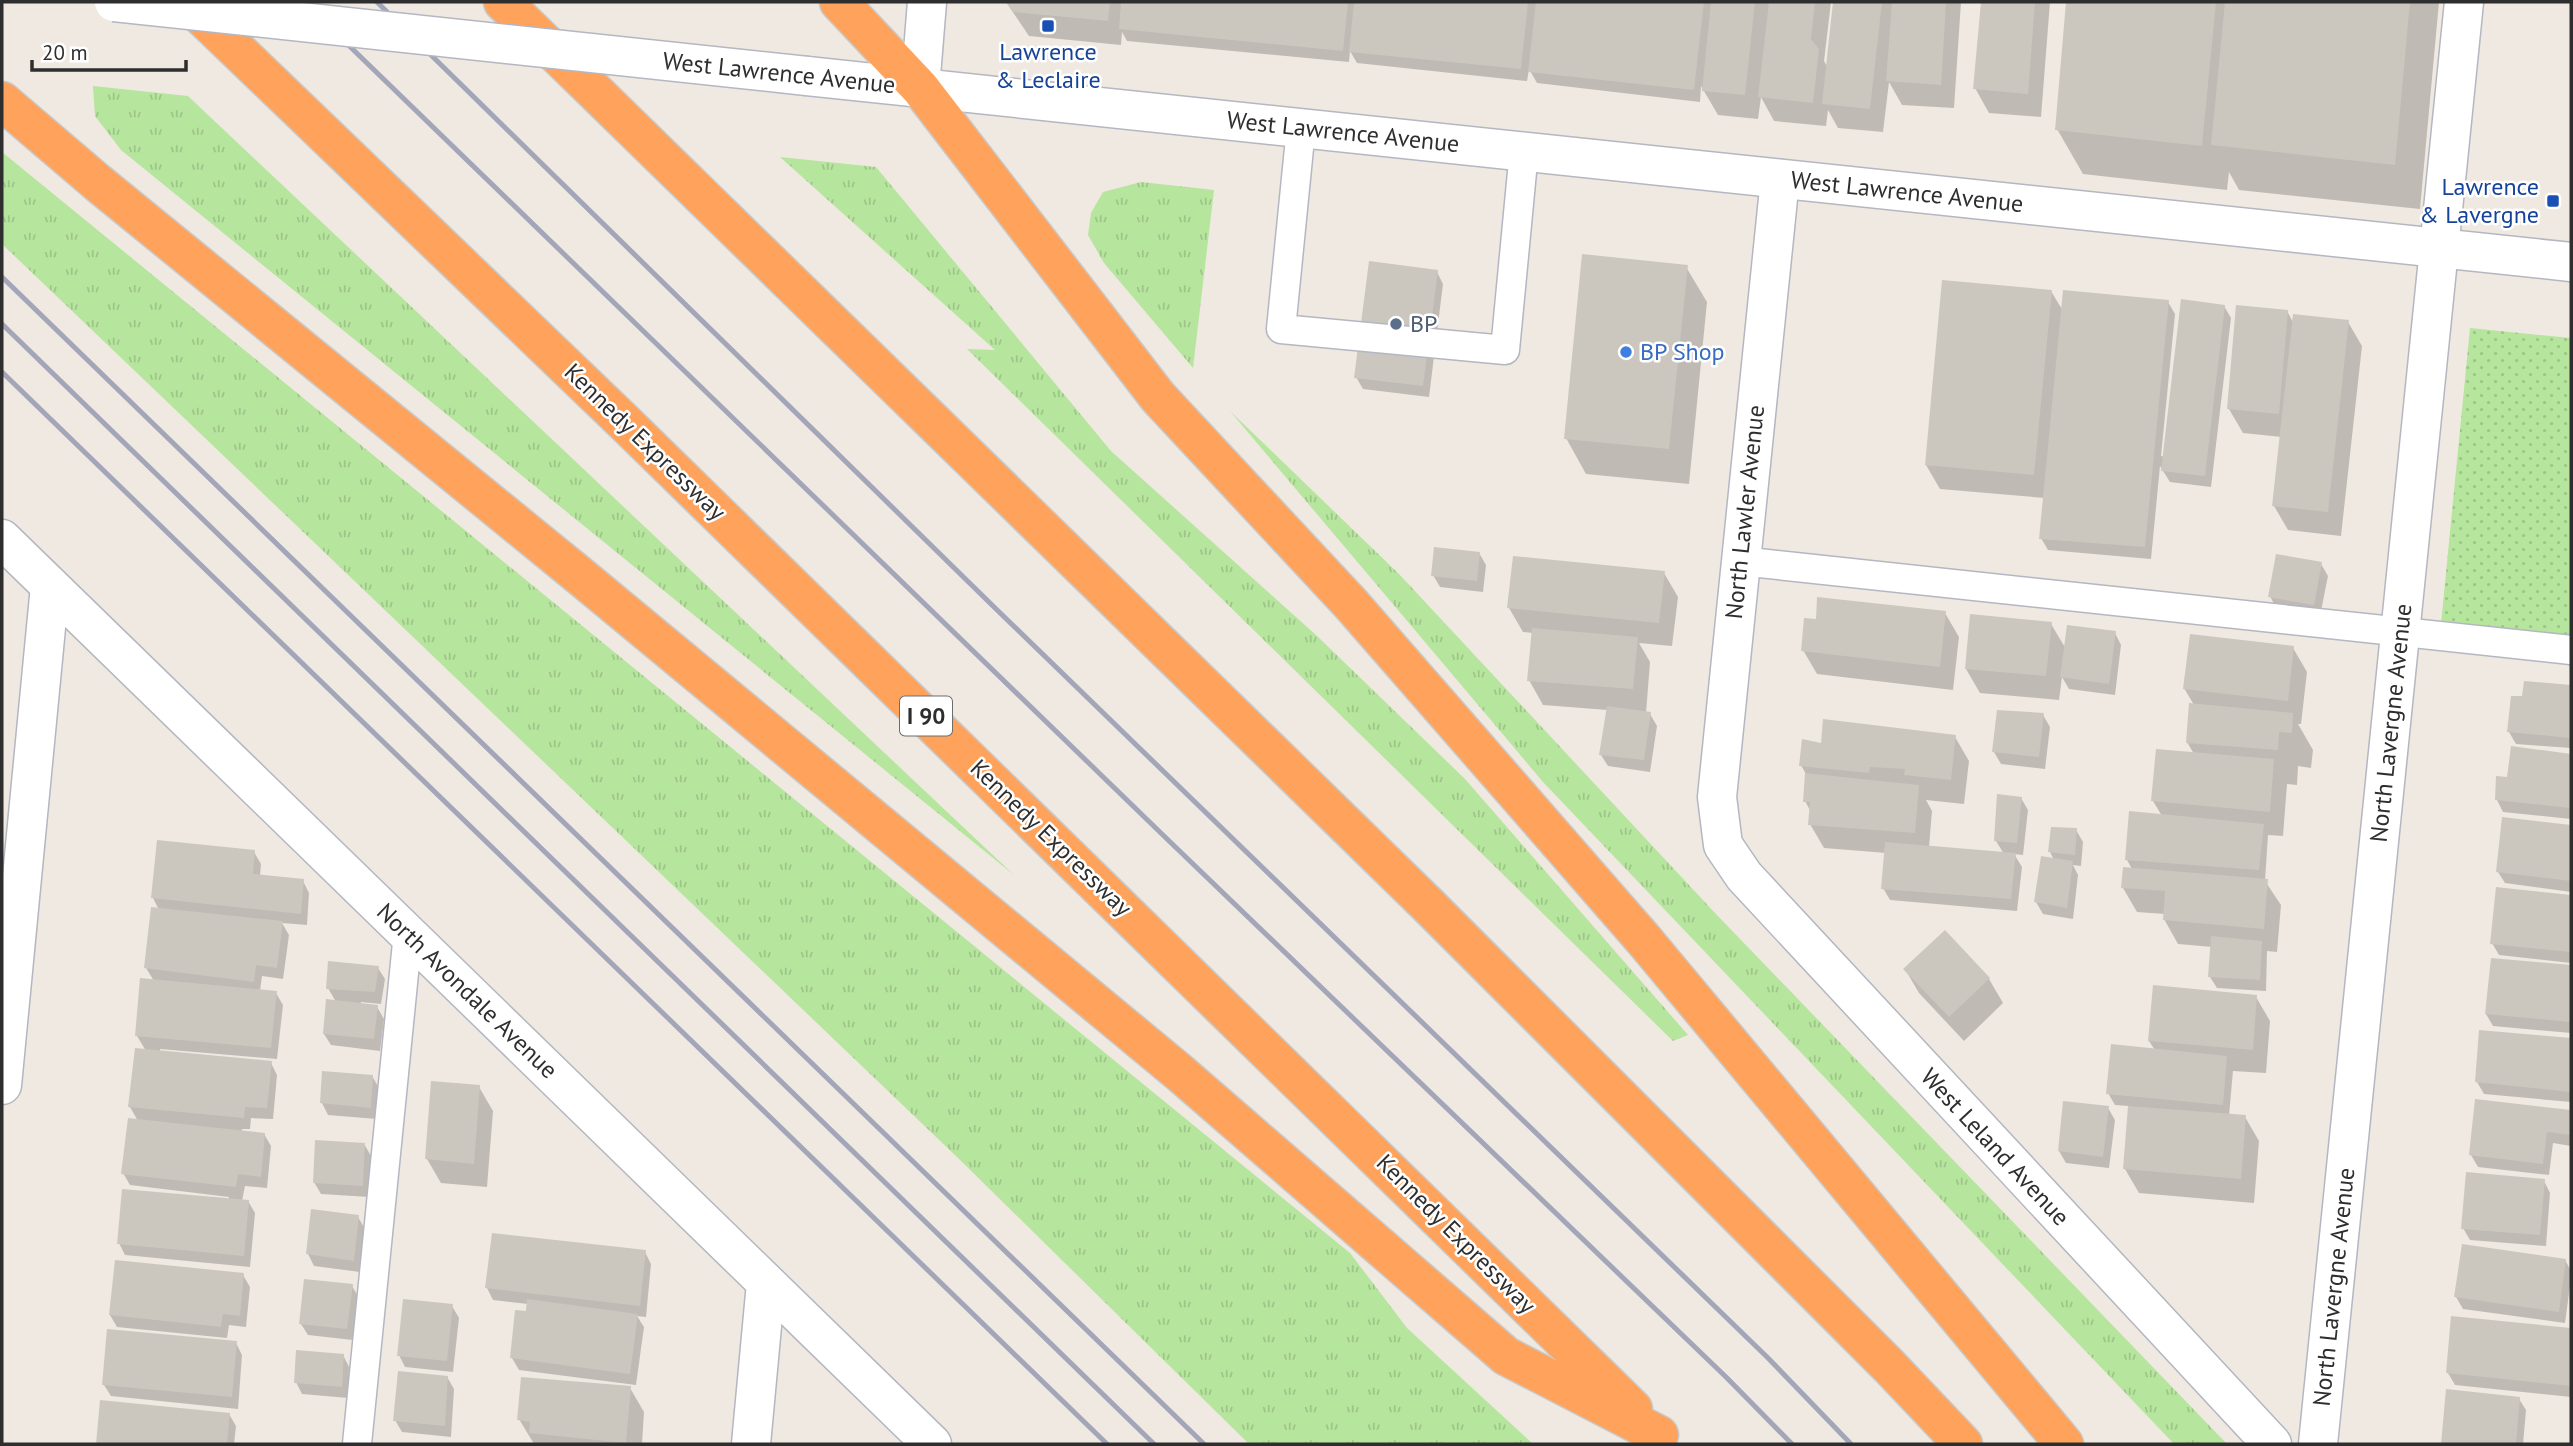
<svg xmlns="http://www.w3.org/2000/svg" width="2573" height="1446" viewBox="0 0 2573 1446" font-family="'PT Sans',sans-serif">
  <defs>
    <pattern id="grass-tufts" width="24" height="20" patternUnits="userSpaceOnUse" patternTransform="scale(1.75)"><rect width="24" height="20" fill="#b6e59e"/><path d="M3 7l-1-3M5 7V3M7 7l1-3M15 17l-1-3M17 17v-4M19 17l1-3" fill="none" stroke="#9dc588"/></pattern>
    <pattern id="park-dots" width="8" height="8" patternUnits="userSpaceOnUse" patternTransform="scale(1.75)"><rect width="8" height="8" fill="#b6e59e"/><path d="M2 2h.1M6 6h.1" fill="none" stroke="#9dc588" stroke-width="1.8" stroke-linecap="round"/></pattern>
  </defs>
  <rect width="100%" height="100%" fill="#efe9e1"/>
  <!-- grass -->
  <g fill="url(#grass-tufts)">
    <polygon points="93,86 188,96 1014,875 121,150 95,116"/>
    <polygon points="2,152 1350,1253 1407,1328 1533,1444 1249,1444 957,1157 2,244"/>
    <polygon points="780,157 876,167 1111,451 1316,635 1465,779 1688,1035 1673,1041 967,349 995,350"/>
    <polygon points="1141,182 1214,190 1193,368 1104,263 1088,235 1091,213 1103,192"/>
    <polygon points="1230,411 1399,574 1715,913 2227,1444 2174,1444 1543,782"/>
  </g>
  <!-- park -->
  <polygon fill="url(#park-dots)" points="2470,328 2571,338 2571,637 2441,624"/>
  <!-- shadow -->
  <g fill="#0003">
    <polygon points="1006,2 1831,2 1824,61 1828,68 1835,2 1961,2 1954,108 1902,105 1889,82 1883,132 1838,128 1828,110 1826,126 1774,121 1761,97 1758,119 1718,115 1701,86 1700,102 1537,83 1529,69 1527,81 1357,63 1350,51 1349,62 1127,41 1122,32 1121,45 1029,36"/>
    <polygon points="1983,2 2050,2 2041,117 1989,113 1975,88"/>
    <polygon points="2067,2 2439,2 2420,209 2239,190 2229,172 2227,190 2083,174 2057,129"/>
    <polygon points="1686,267 1707,302 1689,484 1586,474 1566,438"/>
    <polygon points="1437,272 1443,284 1429,397 1363,389 1356,377"/>
    <polygon points="2051,291 2063,311 2168,302 2175,314 2161,456 2165,457 2224,306 2231,318 2211,487 2170,482 2160,466 2151,559 2048,550 2041,538 2045,498 1940,489 1926,465"/>
    <polygon points="2287,311 2294,324 2348,322 2362,346 2341,536 2288,530 2274,506 2282,437 2243,433 2229,409"/>
    <polygon points="1479,553 1486,565 1483,592 1440,587 1433,575"/>
    <polygon points="2321,564 2328,576 2320,616 2276,608 2270,596"/>
    <polygon points="1664,573 1678,597 1672,646 1639,643 1650,662 1646,713 1650,714 1657,726 1650,772 1608,766 1601,755 1608,710 1543,705 1529,680 1533,633 1523,632 1509,608"/>
    <polygon points="1945,613 1959,637 1953,690 1817,674 1803,650"/>
    <polygon points="2051,624 2066,649 2115,633 2121,645 2115,695 2069,689 2062,677 2059,700 1980,693 1966,669"/>
    <polygon points="2293,648 2307,672 2301,724 2298,724 2313,750 2311,768 2298,766 2297,785 2287,784 2283,836 2268,835 2265,881 2281,905 2277,952 2267,951 2266,991 2217,988 2210,977 2212,947 2178,944 2164,919 2165,914 2137,912 2123,888 2132,869 2127,860 2162,816 2153,801 2194,754 2187,742 2194,705 2184,688"/>
    <polygon points="2525,683 2571,686 2571,748 2516,744 2509,732 2524,698"/>
    <polygon points="2043,715 2050,727 2045,769 2001,764 1994,752"/>
    <polygon points="1955,737 1969,761 1964,804 1926,800 1932,811 1929,847 2004,854 1996,841 2021,798 2028,810 2023,855 2014,854 2022,867 2017,911 1890,900 1883,888 1886,853 1824,848 1810,824 1811,812 1805,801 1807,776 1801,765 1823,745"/>
    <polygon points="2513,748 2571,756 2571,819 2503,812 2497,800 2509,779"/>
    <polygon points="2503,819 2571,826 2571,892 2505,883 2498,872"/>
    <polygon points="2076,830 2083,842 2081,866 2073,865 2078,875 2073,919 2043,914 2036,902 2054,860 2050,852"/>
    <polygon points="254,852 261,864 260,876 303,881 309,893 307,925 282,923 289,935 283,979 262,976 260,991 276,993 283,1005 277,1059 160,1049 160,1052 271,1063 277,1075 273,1119 251,1118 250,1129 242,1129 241,1132 264,1134 271,1146 267,1188 245,1186 242,1201 248,1201 255,1213 250,1267 125,1255 119,1243 228,1200 229,1197 130,1185 123,1173 138,1121 130,1107 146,1051 137,1036 154,981 146,968 159,910 153,898"/>
    <polygon points="2498,889 2571,896 2571,963 2499,955 2492,943"/>
    <polygon points="2492,960 2571,967 2571,1033 2493,1026 2486,1014"/>
    <polygon points="378,968 385,979 381,1004 361,1002 360,1005 377,1007 384,1019 380,1051 331,1045 324,1034 336,1002 328,988"/>
    <polygon points="1905,969 1989,979 2003,1003 1964,1041 1919,993"/>
    <polygon points="2256,997 2270,1021 2266,1073 2233,1071 2229,1116 2245,1117 2259,1141 2254,1203 2139,1193 2125,1169 2129,1106 2115,1105 2108,1093 2155,1050 2149,1041"/>
    <polygon points="2481,1032 2571,1040 2571,1102 2484,1094 2477,1082"/>
    <polygon points="372,1076 379,1088 377,1119 328,1115 322,1103"/>
    <polygon points="479,1087 493,1111 487,1187 441,1183 427,1159"/>
    <polygon points="2476,1101 2571,1111 2571,1146 2553,1143 2549,1175 2478,1167 2471,1155"/>
    <polygon points="2108,1108 2115,1120 2109,1168 2066,1163 2059,1151"/>
    <polygon points="364,1144 371,1156 369,1197 321,1194 314,1182"/>
    <polygon points="2544,1181 2550,1193 2546,1246 2470,1240 2463,1228"/>
    <polygon points="358,1217 365,1229 360,1272 314,1266 308,1254"/>
    <polygon points="645,1252 651,1264 646,1317 637,1316 644,1327 636,1385 519,1370 512,1358 528,1304 493,1300 487,1288"/>
    <polygon points="2565,1260 2571,1271 2571,1278 2565,1323 2463,1309 2456,1297"/>
    <polygon points="243,1275 250,1287 246,1327 229,1325 227,1338 117,1327 110,1315"/>
    <polygon points="352,1286 359,1298 353,1340 308,1335 301,1324"/>
    <polygon points="452,1306 459,1318 453,1372 405,1367 399,1355"/>
    <polygon points="2453,1318 2571,1330 2571,1397 2455,1385 2448,1373"/>
    <polygon points="236,1343 242,1355 238,1409 111,1396 104,1385"/>
    <polygon points="343,1355 349,1367 348,1398 302,1394 296,1382"/>
    <polygon points="447,1377 454,1389 451,1437 402,1432 395,1420"/>
    <polygon points="630,1388 644,1412 642,1444 534,1444 519,1419"/>
    <polygon points="2447,1391 2519,1399 2526,1410 2523,1444 2442,1444"/>
    <polygon points="102,1402 229,1414 236,1426 234,1444 98,1444"/>
  </g>
  <!-- building -->
  <g fill="#cbc7bf">
    <polygon points="1006,2 1110,2 1108,21 1014,12"/>
    <polygon points="1121,2 1348,2 1343,51 1119,29"/>
    <polygon points="1354,2 1528,2 1521,69 1349,52"/>
    <polygon points="1536,2 1704,2 1694,90 1528,72"/>
    <polygon points="1711,2 1755,2 1745,95 1702,91"/>
    <polygon points="1769,2 1815,2 1811,39 1819,49 1813,103 1758,97"/>
    <polygon points="1833,2 1882,2 1870,109 1822,104"/>
    <polygon points="1892,2 1946,2 1941,85 1886,81"/>
    <polygon points="1981,2 2035,2 2028,94 1973,89"/>
    <polygon points="2066,2 2216,2 2202,146 2055,130"/>
    <polygon points="2225,2 2410,2 2395,165 2211,145"/>
    <polygon points="1582,254 1688,265 1669,449 1564,439"/>
    <polygon points="1369,261 1438,270 1423,386 1354,378"/>
    <polygon points="1942,280 2052,290 2034,475 1925,465"/>
    <polygon points="2063,290 2169,300 2145,547 2039,539"/>
    <polygon points="2181,299 2225,305 2205,476 2161,471"/>
    <polygon points="2236,305 2288,310 2279,414 2227,409"/>
    <polygon points="2293,314 2349,320 2328,512 2272,506"/>
    <polygon points="1434,547 1480,552 1477,581 1431,576"/>
    <polygon points="2276,554 2322,562 2314,605 2268,597"/>
    <polygon points="1513,556 1665,571 1659,623 1507,608"/>
    <polygon points="1817,597 1946,611 1940,667 1801,651 1804,618 1816,619"/>
    <polygon points="1970,614 2052,622 2046,676 1965,669"/>
    <polygon points="2067,625 2116,631 2109,684 2060,677"/>
    <polygon points="1532,628 1638,637 1633,689 1527,681"/>
    <polygon points="2190,634 2294,646 2288,701 2183,689"/>
    <polygon points="2524,681 2571,685 2571,738 2507,732 2511,696 2522,696"/>
    <polygon points="2189,703 2293,713 2292,733 2279,732 2278,750 2186,743"/>
    <polygon points="1607,706 1651,712 1644,760 1599,755"/>
    <polygon points="1997,710 2044,713 2039,757 1992,752"/>
    <polygon points="1823,719 1956,735 1951,780 1904,775 1905,769 1870,767 1869,773 1799,766 1802,739 1821,743"/>
    <polygon points="2511,746 2571,754 2571,808 2495,800 2496,776 2507,777"/>
    <polygon points="2156,749 2274,759 2270,812 2151,801"/>
    <polygon points="1805,773 1919,785 1915,833 1808,825 1810,802 1803,802"/>
    <polygon points="1997,794 2022,797 2017,843 1994,841"/>
    <polygon points="2129,811 2264,824 2259,870 2125,860"/>
    <polygon points="2502,817 2571,825 2571,881 2496,872"/>
    <polygon points="2051,827 2077,828 2075,855 2048,852"/>
    <polygon points="157,840 255,850 253,874 304,879 301,914 151,898"/>
    <polygon points="1885,842 2016,853 2011,899 1881,889"/>
    <polygon points="2041,856 2073,861 2067,908 2034,902"/>
    <polygon points="2123,867 2268,879 2264,929 2163,920 2165,891 2121,888"/>
    <polygon points="2496,887 2571,895 2571,952 2490,944"/>
    <polygon points="151,907 283,921 277,968 256,965 254,982 144,968"/>
    <polygon points="1945,930 1990,978 1949,1017 1903,969"/>
    <polygon points="2211,936 2262,941 2260,980 2208,977"/>
    <polygon points="2491,958 2571,965 2571,1022 2485,1014"/>
    <polygon points="328,961 379,966 375,992 326,989"/>
    <polygon points="140,978 277,991 271,1048 135,1036"/>
    <polygon points="2153,985 2257,995 2253,1050 2148,1041"/>
    <polygon points="326,999 378,1005 374,1039 323,1034"/>
    <polygon points="2479,1030 2571,1038 2571,1092 2475,1082"/>
    <polygon points="2111,1044 2227,1056 2223,1105 2106,1094"/>
    <polygon points="135,1048 272,1061 267,1108 245,1107 244,1118 128,1107"/>
    <polygon points="322,1071 373,1075 371,1108 320,1103"/>
    <polygon points="431,1081 480,1085 474,1164 425,1159"/>
    <polygon points="2475,1099 2571,1110 2571,1135 2547,1132 2543,1164 2469,1155"/>
    <polygon points="2063,1101 2109,1106 2103,1157 2058,1151"/>
    <polygon points="2128,1106 2246,1115 2241,1179 2123,1169"/>
    <polygon points="128,1118 265,1133 261,1177 238,1174 236,1187 121,1174"/>
    <polygon points="315,1140 365,1143 363,1186 313,1183"/>
    <polygon points="2466,1172 2545,1179 2540,1235 2461,1229"/>
    <polygon points="122,1189 249,1200 244,1256 117,1244"/>
    <polygon points="311,1209 359,1215 354,1261 306,1254"/>
    <polygon points="492,1233 646,1250 640,1306 485,1288"/>
    <polygon points="2462,1244 2566,1259 2559,1312 2454,1297"/>
    <polygon points="115,1260 244,1273 240,1316 223,1314 221,1327 109,1315"/>
    <polygon points="304,1279 353,1284 347,1329 299,1324"/>
    <polygon points="403,1299 453,1304 447,1361 397,1356"/>
    <polygon points="527,1299 638,1314 630,1374 510,1358 515,1310 526,1311"/>
    <polygon points="2451,1316 2571,1328 2571,1386 2446,1373"/>
    <polygon points="107,1329 237,1341 232,1397 102,1385"/>
    <polygon points="296,1350 344,1354 342,1387 294,1383"/>
    <polygon points="398,1371 448,1376 445,1426 393,1421"/>
    <polygon points="521,1377 631,1386 626,1443 529,1433 530,1422 517,1420"/>
    <polygon points="2446,1389 2520,1397 2516,1444 2441,1444"/>
    <polygon points="100,1400 230,1413 227,1444 96,1444"/>
  </g>
  <g fill="none" stroke-linecap="round" stroke-linejoin="round">
    <!-- lane casing -->
    <g stroke="#b4b7c1" stroke-width="31">
      <g id="lane">
        <polyline points="1301,128 1281,329 1505,350 1524,151"/>
        <polyline points="1740,561 2571,650"/>
        <polyline points="357,1444 408,933"/>
      </g>
    </g>
    <!-- street casing -->
    <g stroke="#b4b7c1" stroke-width="41">
      <g id="street">
        <polyline points="920,88 927,2"/>
        <polyline points="1780,179 1717,797 1723,845 1744,876 2272,1444"/>
        <polyline points="2,539 932,1444"/>
        <polyline points="2,1085 50,586"/>
        <polyline points="751,1444 766,1283"/>
        <polyline points="2318,1444 2464,2"/>
      </g>
    </g>
    <!-- secondary casing -->
    <g stroke="#b4b7c1" stroke-width="41">
      <polyline id="secondary" points="807,76 2571,262"/>
    </g>
    <!-- highway casing -->
    <g stroke="#c9c9c9" stroke-width="41">
      <g id="highway">
        <polyline points="187,2 626,424 1633,1409"/>
        <polyline points="503,2 1428,905 1889,1366 1963,1444"/>
        <polyline points="839,2 920,88 1158,397 1351,604 1644,940 2064,1444"/>
        <polyline points="2,101 98,183 580,576 1180,1073 1506,1356 1659,1435"/>
      </g>
    </g>
    <!-- lane -->
    <use href="#lane" stroke="#fff" stroke-width="28"/>
    <!-- street -->
    <use href="#street" stroke="#fff" stroke-width="38"/>
    <!-- secondary -->
    <use href="#secondary" stroke="#fff" stroke-width="38"/>
    <!-- highway -->
    <use href="#highway" stroke="#ffa35c" stroke-width="38"/>
    <!-- rail -->
    <g stroke="#a3a6b8" stroke-width="5">
      <polyline points="304,2 1165,837 1726,1377 1792,1444"/>
      <polyline points="377,2 993,606 1767,1357 1851,1444"/>
      <polyline points="2,277 1204,1444"/>
      <polyline points="2,324 1154,1444"/>
      <polyline points="2,372 1107,1444"/>
    </g>
    <!-- secondary-bridge casing -->
    <g stroke="#b4b7c1" stroke-width="41" stroke-linecap="butt">
      <polyline id="secondary-bridge" points="114,2 807,76"/>
    </g>
    <!-- secondary-bridge -->
    <use href="#secondary-bridge" stroke="#fff" stroke-width="38"/>
  </g>
  <!-- markers -->
  <g fill="#1a4fb4" stroke="#fff" stroke-width="2.5">
    <rect x="1041" y="19" width="14" height="14" rx="3.5"/>
    <rect x="2546" y="194" width="14" height="14" rx="3.5"/>
  </g>
  <circle fill="#5c6f8a" stroke="#fff" stroke-width="2.5" cx="1396" cy="324" r="7"/>
  <circle fill="#3f7fe0" stroke="#fff" stroke-width="2.5" cx="1626" cy="352" r="7"/>
  <g text-anchor="middle" stroke-width="5" stroke-linejoin="round" paint-order="stroke">
    <!-- shield labels -->
    <rect fill="#fff" stroke="#6d6d6d" stroke-width="2" x="900" y="696.5" width="52" height="39" rx="5"/>
    <g font-size="23" font-weight="bold" fill="#2e2e2e">
      <text x="926" y="724">I 90</text>
    </g>
    <!-- transit labels -->
    <g font-size="24" fill="#164399" stroke="#fff">
      <text x="1048" y="60">Lawrence<tspan x="1048" dy="28">&amp; Leclaire</tspan></text>
      <text x="2539" y="195" text-anchor="end">Lawrence<tspan x="2539" dy="28">&amp; Lavergne</tspan></text>
    </g>
    <!-- street labels -->
    <g font-size="24" fill="#2e2e2e" stroke="#fff">
      <text transform="translate(779 73) rotate(6)" y="8">West Lawrence Avenue</text>
      <text transform="translate(1343 132) rotate(6)" y="8">West Lawrence Avenue</text>
      <text transform="translate(1907 192) rotate(6)" y="8">West Lawrence Avenue</text>
      <text transform="translate(645 442) rotate(44)" y="8">Kennedy Expressway</text>
      <text transform="translate(1745 512) rotate(-84)" y="8">North Lawler Avenue</text>
      <text transform="translate(2391 723) rotate(-84)" y="8">North Lavergne Avenue</text>
      <text transform="translate(1051 838) rotate(44)" y="8">Kennedy Expressway</text>
      <text transform="translate(467 991) rotate(44)" y="8">North Avondale Avenue</text>
      <text transform="translate(1995 1147) rotate(47)" y="8">West Leland Avenue</text>
      <text transform="translate(1456 1234) rotate(45)" y="8">Kennedy Expressway</text>
      <text transform="translate(2334 1287) rotate(-84)" y="8">North Lavergne Avenue</text>
    </g>
    <!-- service labels -->
    <g font-size="24" fill="#4e5e75" stroke="#fff" text-anchor="start">
      <text x="1410" y="332">BP</text>
    </g>
    <!-- shop labels -->
    <g font-size="24" fill="#366cbe" stroke="#fff" text-anchor="start">
      <text x="1640" y="360">BP Shop</text>
    </g>
  </g>
  <!-- border -->
  <rect width="2573" height="1446" fill="none" stroke="#2e2e2e" stroke-width="7"/>
  <!-- scale -->
  <path d="M32 60v10h154v-10" fill="none" stroke="#2e2e2e" stroke-width="3.5"/>
  <text x="42" y="60" font-size="21" fill="#2e2e2e" stroke="#ffffff" stroke-width="5" paint-order="stroke">20 m</text>
</svg>
